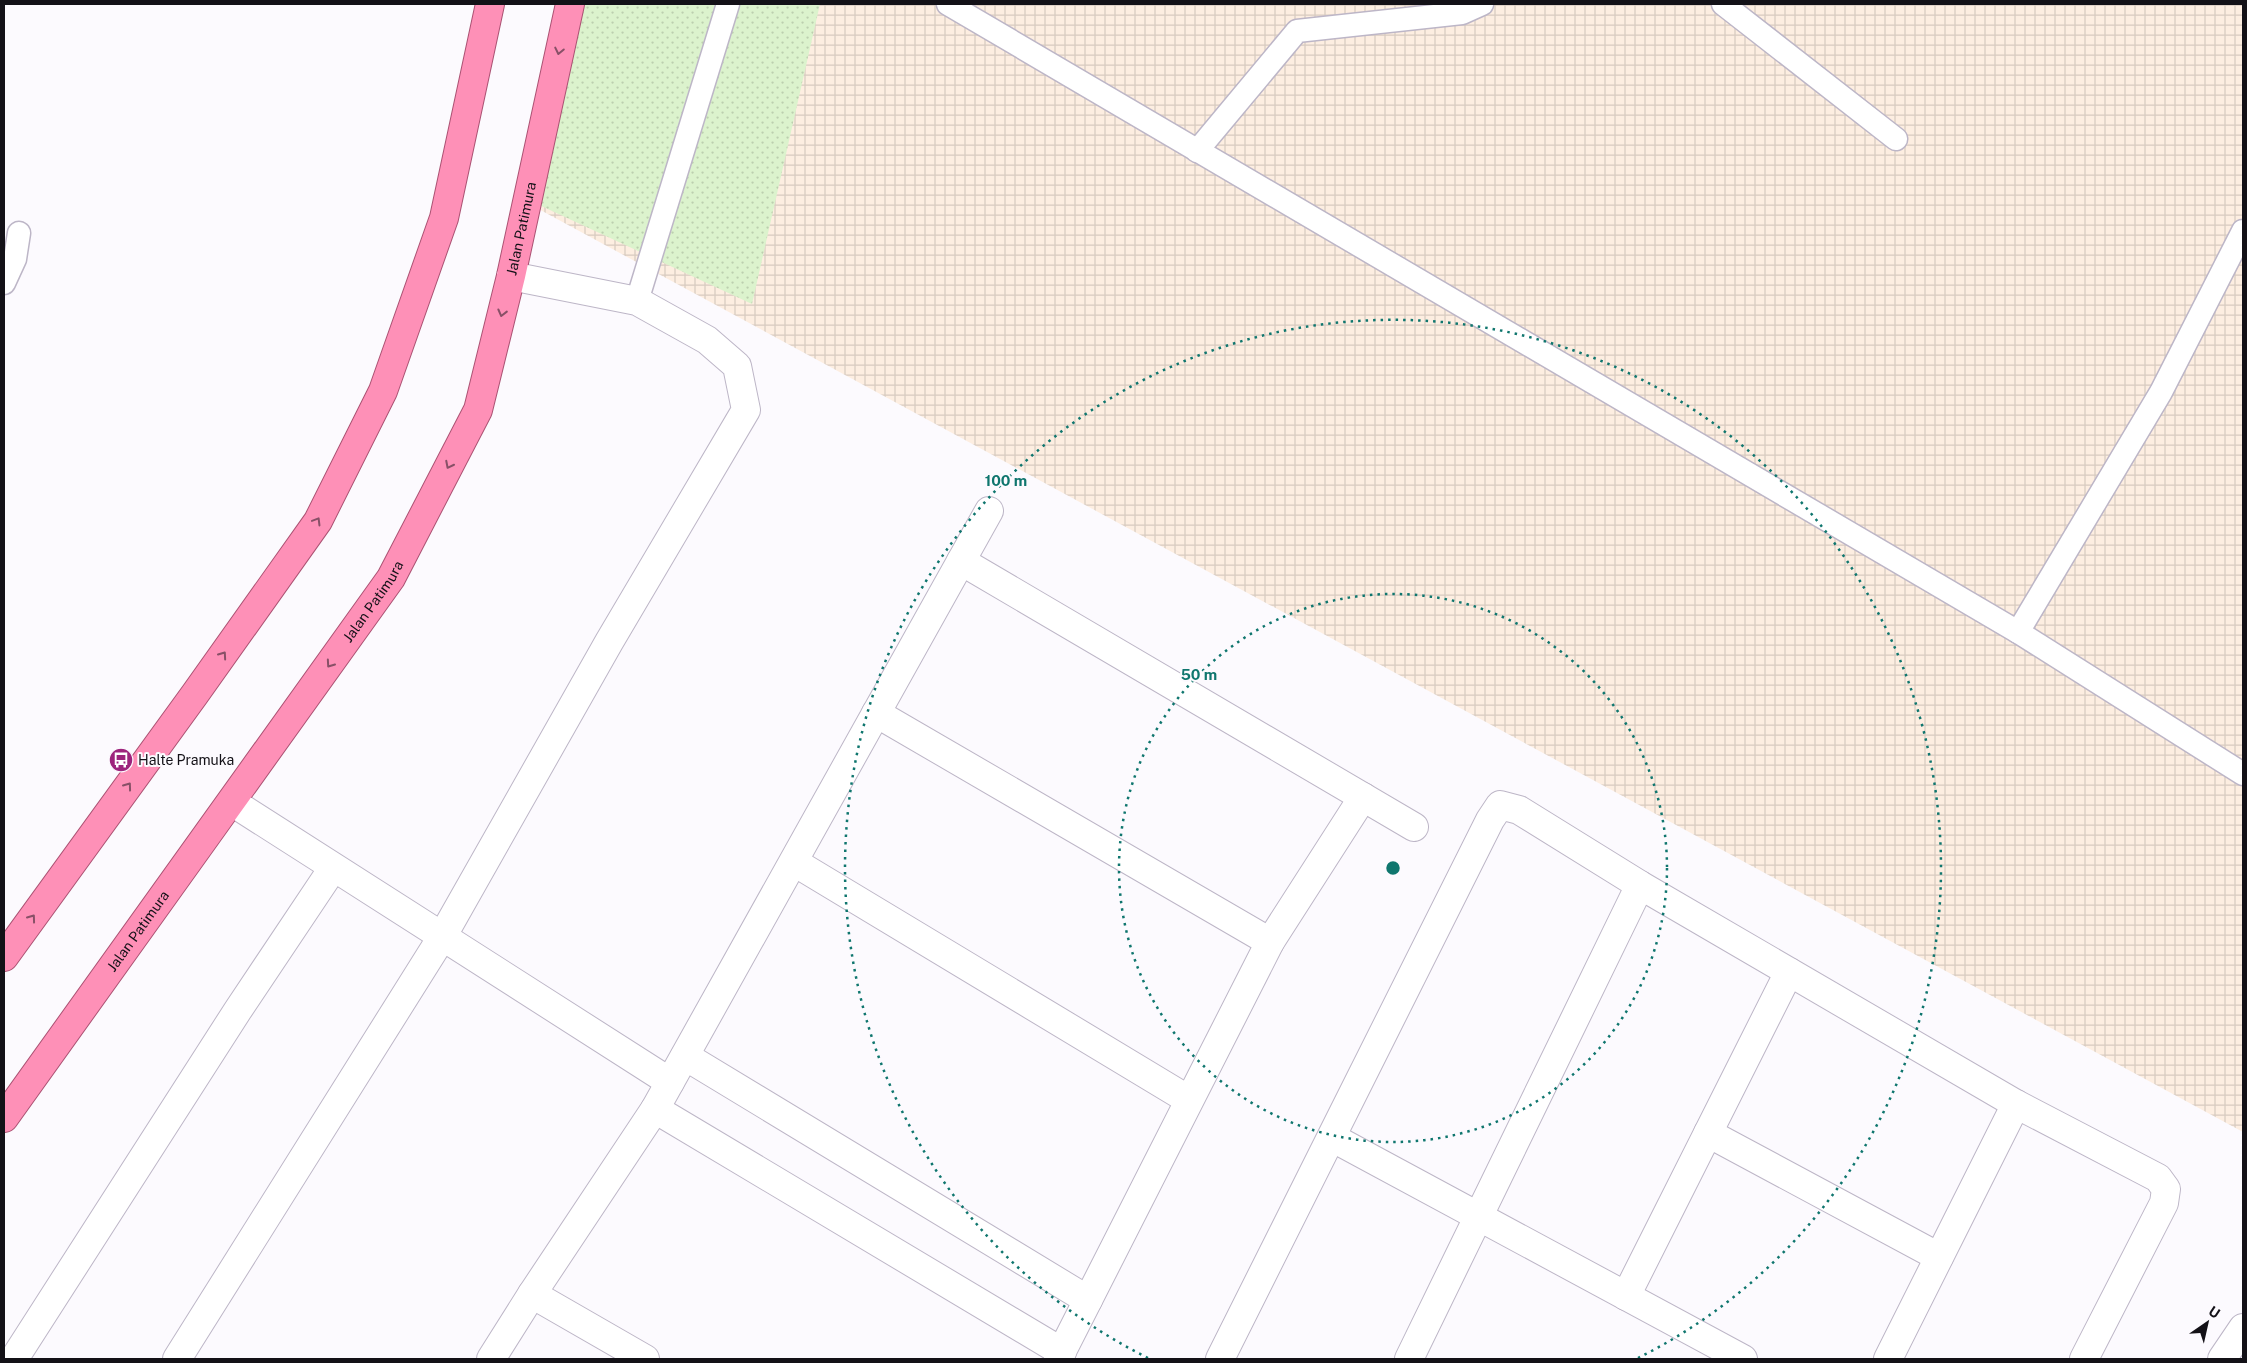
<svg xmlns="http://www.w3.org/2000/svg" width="2247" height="1363" viewBox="0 0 2247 1363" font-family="'Public Sans',sans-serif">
  <defs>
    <pattern id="industrial-grid" width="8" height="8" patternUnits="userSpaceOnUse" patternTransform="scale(1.25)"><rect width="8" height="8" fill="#fdeee1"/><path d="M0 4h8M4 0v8" fill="none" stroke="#d8cbc0"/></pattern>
    <pattern id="grass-dots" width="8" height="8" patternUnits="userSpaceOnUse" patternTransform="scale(1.25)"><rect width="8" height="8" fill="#dcf3cd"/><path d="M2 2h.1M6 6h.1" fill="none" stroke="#bccfaf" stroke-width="1.8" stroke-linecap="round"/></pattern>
  </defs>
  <rect width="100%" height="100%" fill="#fcfafe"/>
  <!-- industrial -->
  <polygon fill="url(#industrial-grid)" points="580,4 2243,4 2243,1132 533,206"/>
  <!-- grass -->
  <polygon fill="url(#grass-dots)" points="583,4 820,4 752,304 537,204"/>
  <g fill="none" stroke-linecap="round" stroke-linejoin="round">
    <!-- service casing -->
    <g stroke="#bdb6c7" stroke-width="25">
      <g id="service">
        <polyline points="948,4 2018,632 2243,774"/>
        <polyline points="1723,4 1896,139"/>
        <polyline points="1197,151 1297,31 1462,13 1482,4"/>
        <polyline points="4,283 15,259 19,233"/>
        <polyline points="637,301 728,4"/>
        <polyline points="2018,632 2161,392 2243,231"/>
      </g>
    </g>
    <!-- minor casing -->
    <g stroke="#bdb6c7" stroke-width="30">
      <g id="minor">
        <polyline points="961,561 1414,827"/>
        <polyline points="876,713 1270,942"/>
        <polyline points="232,802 670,1082"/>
        <polyline points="794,862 1189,1100"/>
        <polyline points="685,1056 1088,1300"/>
        <polyline points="655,1109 1062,1352"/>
        <polyline points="1708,1133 1939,1257"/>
        <polyline points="1333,1138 1743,1359"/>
        <polyline points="532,1294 645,1359"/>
        <polyline points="1626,1296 1789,972"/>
        <polyline points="14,1359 238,1010 333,868"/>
        <polyline points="177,1359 442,937 609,642 746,410 737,366 707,340 637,301 511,276"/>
        <polyline points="491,1359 532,1294 655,1109 989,511"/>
        <polyline points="1058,1359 1270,942 1363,797"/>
        <polyline points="1220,1359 1490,820 1500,805 1519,810 1640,885 2016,1104 2158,1178 2166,1189 2164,1203 2084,1359"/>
        <polyline points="1409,1359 1640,885"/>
        <polyline points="1888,1359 2016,1104"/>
        <polyline points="2222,1359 2243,1328"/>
      </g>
    </g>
    <!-- trunk casing -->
    <g stroke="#ab5273" stroke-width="30">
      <g id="trunk">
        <polyline points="4,957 195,694 318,521 383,391 444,218 490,4"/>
        <path id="s1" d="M4,1118L391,578L478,410L511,276L570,4"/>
      </g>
    </g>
    <!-- service -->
    <use href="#service" stroke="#fff" stroke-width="22"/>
    <!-- minor -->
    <use href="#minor" stroke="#fff" stroke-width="28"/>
    <!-- trunk -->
    <use href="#trunk" stroke="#fe90b7" stroke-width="28"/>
  </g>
  <!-- one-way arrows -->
  <defs><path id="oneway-chevron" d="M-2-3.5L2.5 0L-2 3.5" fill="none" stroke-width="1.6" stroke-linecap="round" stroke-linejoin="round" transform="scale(1.25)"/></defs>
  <g stroke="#885067">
    <use href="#oneway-chevron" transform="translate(559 51) rotate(102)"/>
    <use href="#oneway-chevron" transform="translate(502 313) rotate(104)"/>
    <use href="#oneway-chevron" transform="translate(449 465) rotate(117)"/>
    <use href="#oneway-chevron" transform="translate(317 521) rotate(-59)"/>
    <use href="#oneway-chevron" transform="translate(223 655) rotate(-55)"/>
    <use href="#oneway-chevron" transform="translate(330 664) rotate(125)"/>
    <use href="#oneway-chevron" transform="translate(128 786) rotate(-54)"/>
    <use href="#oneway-chevron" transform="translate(32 918) rotate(-54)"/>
  </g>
  <!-- distance rings -->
  <g fill="none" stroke="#0f766e" stroke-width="2.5" stroke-dasharray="2.5 5">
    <circle cx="1393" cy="868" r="274"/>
    <path d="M1148 1358A548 548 0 1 1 1638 1358"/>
  </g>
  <!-- icons -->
  <defs>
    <g id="bus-disc" transform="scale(1.25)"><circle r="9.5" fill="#9d247d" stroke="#fcfafe"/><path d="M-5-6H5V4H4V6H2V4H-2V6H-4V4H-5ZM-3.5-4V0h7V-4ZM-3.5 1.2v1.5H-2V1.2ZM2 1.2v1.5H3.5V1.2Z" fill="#fff"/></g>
  </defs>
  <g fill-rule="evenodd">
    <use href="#bus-disc" x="121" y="760"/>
  </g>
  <g text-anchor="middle" stroke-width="4" stroke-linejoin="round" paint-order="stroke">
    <!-- street labels -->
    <g font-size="14" fill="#131117" stroke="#fcfafe">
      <text dy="5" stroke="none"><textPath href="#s1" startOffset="1040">Jalan Patimura</textPath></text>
      <text dy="5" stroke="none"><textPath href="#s1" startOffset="635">Jalan Patimura</textPath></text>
      <text dy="5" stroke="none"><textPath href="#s1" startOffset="230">Jalan Patimura</textPath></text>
    </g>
    <!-- poi labels -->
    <g font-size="14" fill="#131117" stroke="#fcfafe" text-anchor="start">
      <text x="138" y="765">Halte Pramuka</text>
    </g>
  </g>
  <circle cx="1393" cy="868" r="8" fill="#0f766e" stroke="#fcfafe" stroke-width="2.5"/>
  <g font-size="15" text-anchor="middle" font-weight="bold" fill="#0f766e" stroke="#fcfafe" stroke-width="4" stroke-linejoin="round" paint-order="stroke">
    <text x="1006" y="486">100 m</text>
    <text x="1199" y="680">50 m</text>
  </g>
  <!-- border -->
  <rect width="2247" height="1363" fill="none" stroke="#131117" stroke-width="10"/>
  <!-- north arrow -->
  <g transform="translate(2207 1323) rotate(34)" stroke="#fcfafe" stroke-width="4" paint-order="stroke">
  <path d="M0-4L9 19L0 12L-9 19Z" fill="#131117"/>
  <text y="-8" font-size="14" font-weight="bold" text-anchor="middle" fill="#131117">U</text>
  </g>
</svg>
